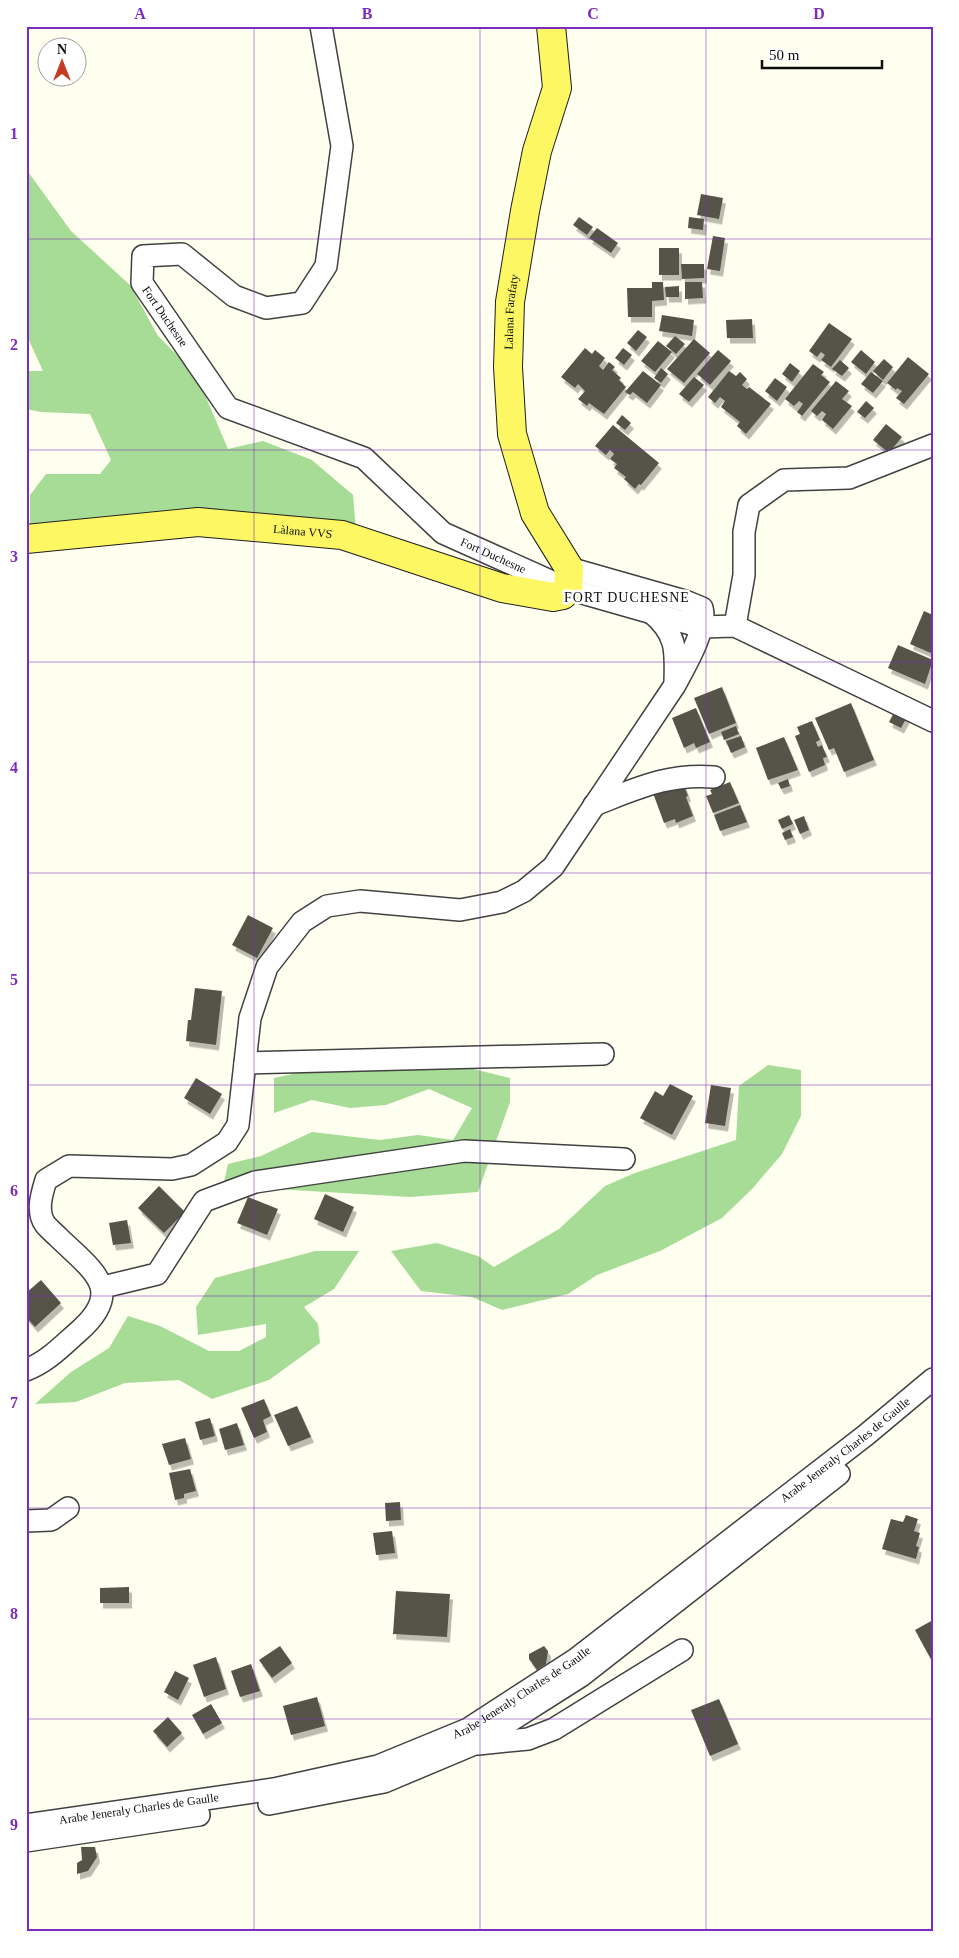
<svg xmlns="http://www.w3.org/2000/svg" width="959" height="1958" viewBox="0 0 959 1958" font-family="Georgia,serif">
  <defs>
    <filter id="shadow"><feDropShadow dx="3" dy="5.5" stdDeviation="0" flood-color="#0004"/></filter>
  </defs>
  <rect width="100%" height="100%" fill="#ffffef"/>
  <!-- forest -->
  <g fill="#a7dc96">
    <polygon points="26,169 71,231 130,285 158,336 196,374 228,449 263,441 312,460 353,495 356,530 30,533 30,495 46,474 100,474 111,460 90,414 41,412 26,409 26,371 43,371 26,334"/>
    <polygon points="445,1062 510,1078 510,1102 478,1192 410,1197 223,1186 228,1164 261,1156 312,1132 380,1140 418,1135 453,1140 472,1108 429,1089 386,1105 350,1108 312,1100 274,1113 274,1078 334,1065"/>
    <polygon points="768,1065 801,1070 801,1116 782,1154 752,1189 722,1218 660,1251 597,1275 568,1294 502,1310 472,1297 421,1291 391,1251 437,1243 478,1256 494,1267 559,1229 605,1186 635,1173 736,1140 739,1086"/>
    <polygon points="315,1251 359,1251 334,1289 304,1307 318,1324 320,1343 269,1380 212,1399 179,1380 125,1383 76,1402 35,1404 71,1372 109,1348 128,1316 160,1326 209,1351 239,1351 266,1337 266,1324 198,1335 196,1307 215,1278"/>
  </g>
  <!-- building -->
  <g fill="#57524a" filter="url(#shadow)">
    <polygon points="701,194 723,198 719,219 697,215"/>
    <polygon points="579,217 593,227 587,235 573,225"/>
    <polygon points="689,217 704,219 703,230 688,228"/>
    <polygon points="597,228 618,243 611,253 589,238"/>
    <polygon points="713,236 725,238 720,271 707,269"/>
    <rect x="659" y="248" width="20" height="27"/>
    <polygon points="681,264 704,264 704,278 682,279"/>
    <polygon points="652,282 663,282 664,300 652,301 652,317 628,317 627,288 652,288"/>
    <polygon points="685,282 702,282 703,298 685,299"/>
    <polygon points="679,286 679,297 666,297 665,287"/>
    <polygon points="662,315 694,320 692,336 659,331"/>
    <polygon points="752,319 753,338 727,338 726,320"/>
    <polygon points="829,323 852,339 831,367 821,360 825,355 821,352 817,357 809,351"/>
    <polygon points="638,330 647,337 636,351 627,343"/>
    <polygon points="675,336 685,344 676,354 666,346"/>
    <polygon points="694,339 710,353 684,383 667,369"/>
    <polygon points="658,341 672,352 655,372 641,361"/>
    <polygon points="585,348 592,354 595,350 605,358 599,366 603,370 609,362 615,367 612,370 621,378 619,380 626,387 604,414 589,403 587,406 578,399 585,391 578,384 575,388 561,377"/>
    <polygon points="623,348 632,355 624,365 615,358"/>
    <polygon points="718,350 731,361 710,385 697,374"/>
    <polygon points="861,350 875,362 866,374 851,362"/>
    <polygon points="908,357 929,374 904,404 896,398 902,391 897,388 896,390 887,383"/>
    <polygon points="884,359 893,367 883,380 873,371"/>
    <polygon points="840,360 849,368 842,376 832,369"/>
    <polygon points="790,363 800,371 792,382 782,374"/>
    <polygon points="813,364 824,372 821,375 830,382 802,416 797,412 803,404 799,401 794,406 785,399"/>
    <polygon points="661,368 668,374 661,383 654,378"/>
    <polygon points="643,371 661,385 647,403 633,392 630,395 625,392"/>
    <polygon points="729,371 736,376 740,372 747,379 742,385 747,389 749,387 771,404 746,434 737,426 740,422 721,407 725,401 720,397 715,403 708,397"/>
    <polygon points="871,372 883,381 873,393 861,384"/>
    <polygon points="694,377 704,385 689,402 679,394"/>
    <polygon points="775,378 787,387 777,401 765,391"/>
    <polygon points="836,381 849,391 842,399 852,406 833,429 822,420 826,414 822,411 817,416 811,411"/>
    <polygon points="866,401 874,408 865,418 857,412"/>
    <polygon points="622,415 631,423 625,430 616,423"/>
    <polygon points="886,424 902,437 889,453 873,440"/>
    <polygon points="613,425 659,463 641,485 639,484 635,489 624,479 626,477 614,468 617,464 610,459 614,454 610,450 606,455 595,446"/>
    <polygon points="924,611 933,615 933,654 910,644"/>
    <polygon points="898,645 933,660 925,684 888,668"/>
    <polygon points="722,687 736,723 709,734 694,698"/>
    <polygon points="851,703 874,760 844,772 834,748 829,750 815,718"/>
    <polygon points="897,707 909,713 901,728 889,722"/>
    <polygon points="696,708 710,742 696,748 694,743 684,748 672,718"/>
    <polygon points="812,721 820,740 816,742 818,747 822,745 827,757 823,758 825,765 809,772 795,736 800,734 797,727"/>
    <polygon points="736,726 739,734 724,740 721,732"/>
    <polygon points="741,736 745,747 731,753 726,741"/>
    <polygon points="784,737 798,770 768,780 756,748"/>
    <polygon points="788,779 790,786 781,789 778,783"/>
    <polygon points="730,782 739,803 713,813 706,796 712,794 710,790"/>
    <polygon points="684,785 688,796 686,797 693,816 676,823 675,819 664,823 653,793 663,789 665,792"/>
    <polygon points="740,805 747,822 720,831 714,815"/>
    <polygon points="789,815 793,824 782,829 778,820"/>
    <polygon points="804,816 809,830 800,834 794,820"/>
    <polygon points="790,829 793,837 785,840 782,833"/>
    <polygon points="248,915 273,928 257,958 232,945"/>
    <polygon points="195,988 222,991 216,1045 186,1041 188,1020 191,1020"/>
    <polygon points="196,1078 222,1094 210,1114 184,1098"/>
    <polygon points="670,1084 693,1096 672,1135 640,1118 655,1091 663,1096"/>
    <polygon points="711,1085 731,1088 725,1126 705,1123"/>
    <polygon points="159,1186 185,1212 164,1233 138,1208"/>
    <polygon points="325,1194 354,1207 343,1232 314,1219"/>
    <polygon points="248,1197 278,1209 267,1235 237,1223"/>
    <polygon points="127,1220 131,1243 113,1245 109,1223"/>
    <polygon points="41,1280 61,1303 35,1327 26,1317 26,1293"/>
    <polygon points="264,1399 271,1416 263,1420 267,1432 254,1438 241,1408"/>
    <polygon points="297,1406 311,1437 288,1446 274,1415"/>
    <polygon points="210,1418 215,1436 200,1440 195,1422"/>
    <polygon points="237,1423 244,1445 225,1450 219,1429"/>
    <polygon points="185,1438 191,1459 169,1465 162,1444"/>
    <polygon points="190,1469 196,1491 184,1494 184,1498 175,1500 169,1473"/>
    <polygon points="400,1502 401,1520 386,1521 385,1503"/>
    <polygon points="906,1515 918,1519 914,1531 920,1533 916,1546 919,1547 916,1559 882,1549 891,1519 903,1522"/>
    <polygon points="392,1531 395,1553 376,1555 373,1533"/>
    <polygon points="129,1587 129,1603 100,1603 100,1588"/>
    <polygon points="396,1591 450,1594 447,1637 393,1634"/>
    <polygon points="933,1620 933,1663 915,1630"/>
    <polygon points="280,1646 292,1663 272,1678 259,1660"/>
    <polygon points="544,1646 548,1651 546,1664 537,1670 529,1659 529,1654"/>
    <polygon points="216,1657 226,1689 204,1697 193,1665"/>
    <polygon points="251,1664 260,1691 240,1697 231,1671"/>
    <polygon points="175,1671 189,1678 178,1700 164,1692"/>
    <polygon points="317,1697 325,1726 291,1735 283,1706"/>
    <polygon points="719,1699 738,1744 710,1756 691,1710"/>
    <polygon points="211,1704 222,1723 203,1734 192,1715"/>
    <polygon points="168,1717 182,1733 167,1747 153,1731"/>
    <polygon points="81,1847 95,1847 97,1857 88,1871 77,1874 77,1863 82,1860"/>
  </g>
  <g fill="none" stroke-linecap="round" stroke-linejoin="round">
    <!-- minor casing -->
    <g stroke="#414141" stroke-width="24">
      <g id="minor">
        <path id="s1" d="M321,26L342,146L326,266L302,303L266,308L234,296L182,254L143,256L142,283L228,408L364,458L443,533L568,589L701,627L735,626L933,721"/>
        <path d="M652,613C677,634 676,651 675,682"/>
        <polyline points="735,626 744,575 744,532 749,505 784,480 849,478 933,445"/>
        <path d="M594,805C636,789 668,773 714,777"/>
        <polyline points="245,1063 603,1054"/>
        <polyline points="103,1287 157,1274 204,1201 255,1182 464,1151 624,1159"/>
        <path d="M26,1370C47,1362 61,1347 78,1332C126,1290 93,1271 58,1237C54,1233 48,1228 45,1224C36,1211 42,1193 46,1180L69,1166L172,1169L191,1165L227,1142L238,1125L250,1018L267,967L302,922L327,906L360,901L460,910L502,902L524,891L553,867L675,685C685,666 708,628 702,608L685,601L569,568"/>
        <polyline points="26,1521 51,1520 68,1508"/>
        <polyline points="478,1744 528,1739 554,1729 682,1650"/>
        <polyline points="269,1804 384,1782 472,1745 581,1676 839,1474"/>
        <path id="s2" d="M26,1825L274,1789L378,1766L468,1729L576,1659L866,1435L933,1379"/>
        <polyline points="26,1841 199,1815"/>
      </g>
    </g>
    <!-- major casing -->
    <g stroke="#1f1f1f" stroke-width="30">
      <g id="major">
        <path id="s3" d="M26,539L198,522L342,535L502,588L553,597L563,595L568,589L569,568L535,513L512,434L508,367L510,302L525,211L537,151L557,88L551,26"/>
      </g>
    </g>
    <!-- minor -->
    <use href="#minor" stroke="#fff" stroke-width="21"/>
    <!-- major -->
    <use href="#major" stroke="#fcf763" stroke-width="28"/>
  </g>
  <!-- grid -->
  <path fill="none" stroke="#7b2cbf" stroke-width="1" stroke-opacity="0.55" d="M254,26V1932M480,26V1932M706,26V1932M26,239H933M26,450H933M26,662H933M26,873H933M26,1085H933M26,1296H933M26,1508H933M26,1719H933"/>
  <g text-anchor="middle" stroke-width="5" stroke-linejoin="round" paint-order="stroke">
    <!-- street labels -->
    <g font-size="12" fill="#0e0e0e" stroke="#fff">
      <text dy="4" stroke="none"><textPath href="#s3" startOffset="846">Lalana Farafaty</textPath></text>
      <text dy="4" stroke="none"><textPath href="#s1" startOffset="531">Fort Duchesne</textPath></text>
      <text dy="4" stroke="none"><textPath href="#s3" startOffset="278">Làlana VVS</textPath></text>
      <text dy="4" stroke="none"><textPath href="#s1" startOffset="951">Fort Duchesne</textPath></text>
      <text dy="4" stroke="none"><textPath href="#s2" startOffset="924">Arabe Jeneraly Charles de Gaulle</textPath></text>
      <text dy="4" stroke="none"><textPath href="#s2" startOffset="519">Arabe Jeneraly Charles de Gaulle</textPath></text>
      <text dy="4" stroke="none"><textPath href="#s2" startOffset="114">Arabe Jeneraly Charles de Gaulle</textPath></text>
    </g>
    <!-- neighbourhood labels -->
    <g font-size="14" letter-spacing="1" fill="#0e0e0e" stroke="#fff">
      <text x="627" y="602">FORT DUCHESNE</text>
    </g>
  </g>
  <!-- border -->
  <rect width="959" height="1958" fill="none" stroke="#ffffff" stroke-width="55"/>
  <!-- north arrow -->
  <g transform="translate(62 62)"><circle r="24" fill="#ffffff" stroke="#9f9f9f"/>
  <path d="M0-4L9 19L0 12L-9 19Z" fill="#c23d22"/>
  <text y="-8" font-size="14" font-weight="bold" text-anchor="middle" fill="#0e0e0e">N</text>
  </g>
  <!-- scale -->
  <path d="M762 60v8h120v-8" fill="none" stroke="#0e0e0e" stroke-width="2.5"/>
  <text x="769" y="60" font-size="15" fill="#0e0e0e" stroke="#ffffff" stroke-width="4" paint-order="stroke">50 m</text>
  <rect x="28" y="28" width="904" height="1902" fill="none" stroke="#7b2cbf" stroke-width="2"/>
  <g font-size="16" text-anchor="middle" font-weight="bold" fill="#7b2cbf">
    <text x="140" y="19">A</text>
    <text x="367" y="19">B</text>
    <text x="593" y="19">C</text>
    <text x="819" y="19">D</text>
    <text x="14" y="139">1</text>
    <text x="14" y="350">2</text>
    <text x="14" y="562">3</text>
    <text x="14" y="773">4</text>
    <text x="14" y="985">5</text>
    <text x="14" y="1196">6</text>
    <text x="14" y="1408">7</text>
    <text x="14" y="1619">8</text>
    <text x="14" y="1830">9</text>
  </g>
</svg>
